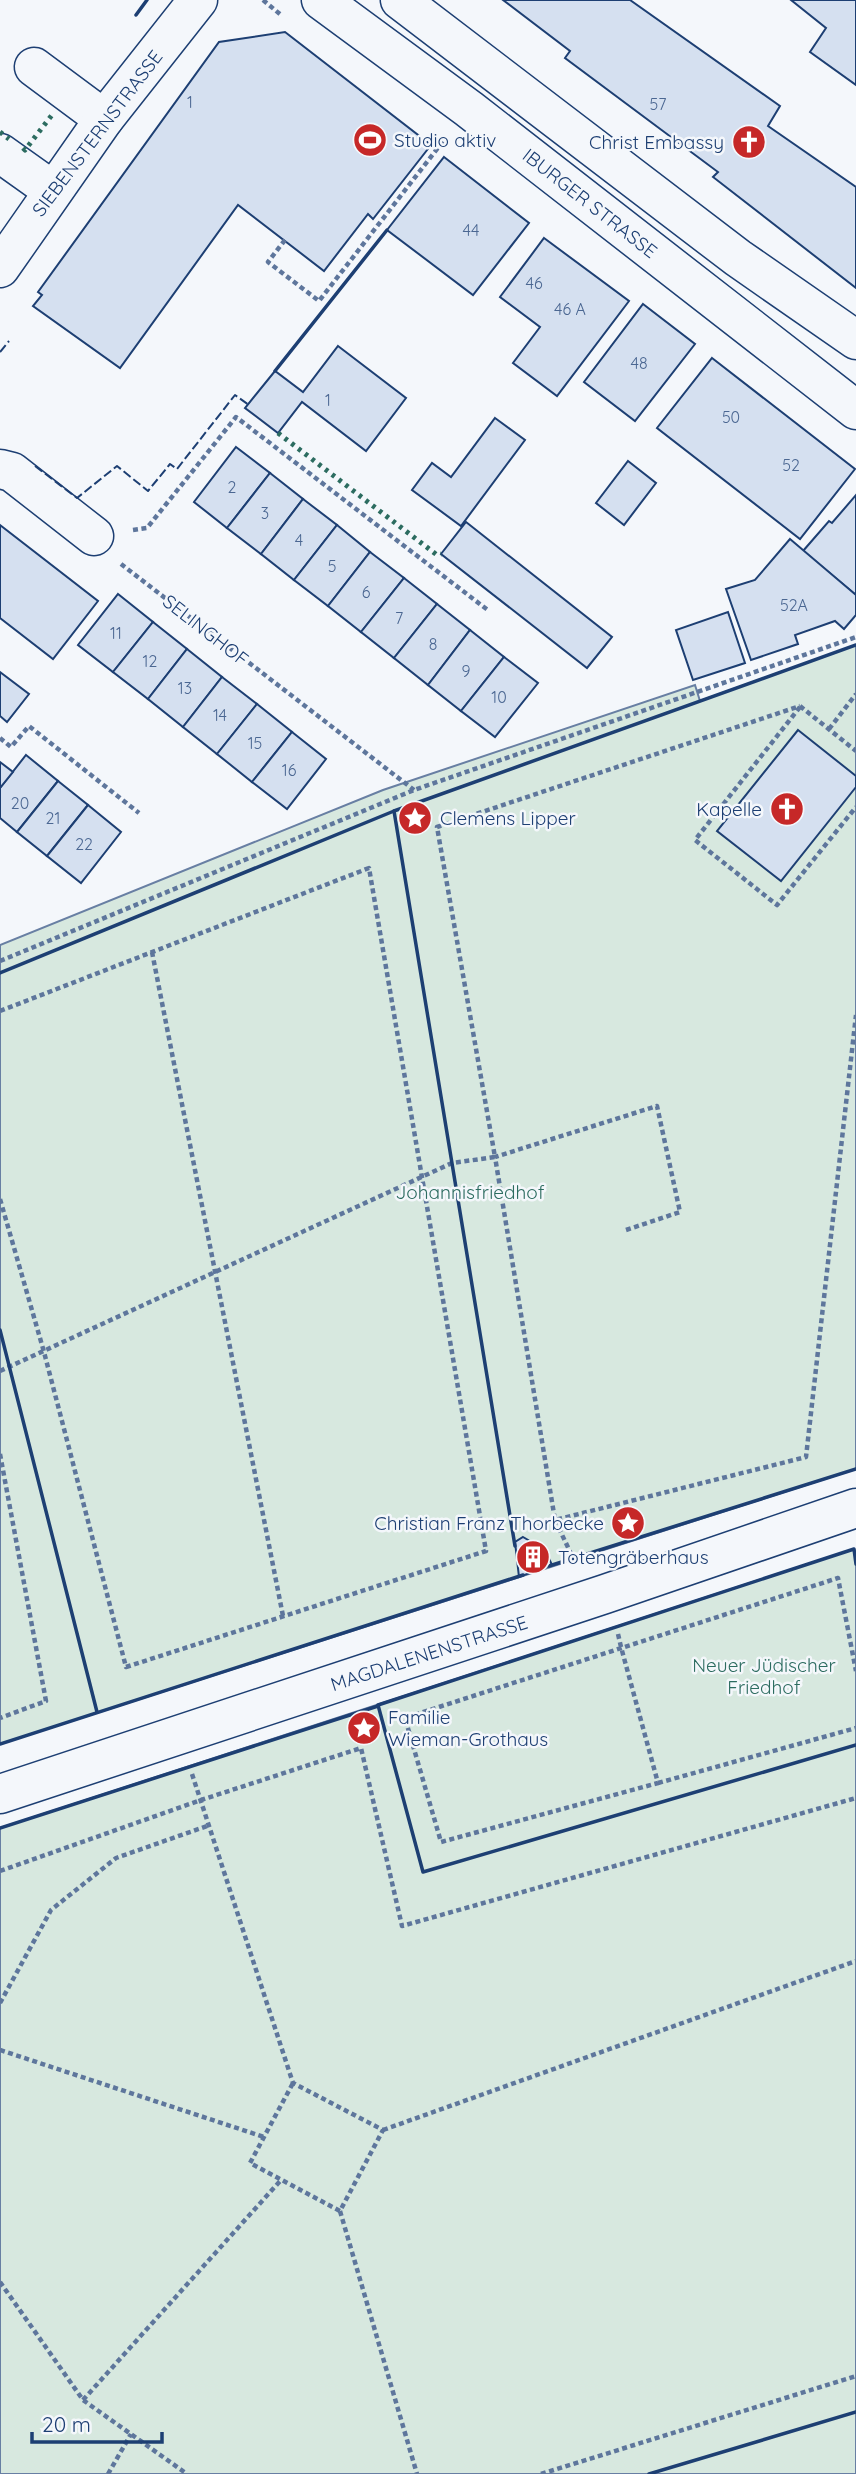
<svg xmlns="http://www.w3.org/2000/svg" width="856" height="2474" viewBox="0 0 856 2474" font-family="Quicksand,sans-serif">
  <rect width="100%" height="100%" fill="#f4f7fb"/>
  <!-- green -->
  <g fill="#d7e8df" stroke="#687fa3" stroke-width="2">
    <polygon points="856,645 856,1469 0,1744 0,945 383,790 695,685 700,701"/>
    <polygon points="854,1549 856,1564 856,2474 0,2474 0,1828"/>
  </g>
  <!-- building -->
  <g fill="#d5e0f0" stroke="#1d3f73" stroke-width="2">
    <polygon points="503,0 630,0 780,106 768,126 856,187 856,288 713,177 718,172 565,58 570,51"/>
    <polygon points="791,0 856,0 856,85 810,52 826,28"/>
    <polygon points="285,32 431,145 373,219 368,214 324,271 238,205 120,368 33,306 42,295 38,292 219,42"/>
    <polygon points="444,157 529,223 473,295 387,230"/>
    <polygon points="544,238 629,301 557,396 513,363 540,327 500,297"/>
    <polygon points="643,304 695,344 635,421 584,382"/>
    <polygon points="338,346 406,398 366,451 302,402 278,433 245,408 275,371 303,392"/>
    <polygon points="712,358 855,469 800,539 657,428"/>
    <polygon points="495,418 525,440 461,526 412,490 432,463 451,477"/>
    <polygon points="236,447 270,473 227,528 194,502"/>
    <polygon points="628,461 656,483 624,525 596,503"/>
    <polygon points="270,473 303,499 261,554 227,528"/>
    <polygon points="856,495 856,595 803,551 829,521 832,523"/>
    <polygon points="303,499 337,525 294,580 261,554"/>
    <polygon points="466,522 612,637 587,668 441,554"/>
    <polygon points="0,525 98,601 53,659 0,618"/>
    <polygon points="337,525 370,552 328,606 294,580"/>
    <polygon points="790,539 856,595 856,615 844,629 835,621 795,635 798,644 751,660 726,589 755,580"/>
    <polygon points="370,552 404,578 361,632 328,606"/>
    <polygon points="404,578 437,604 394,658 361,632"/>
    <polygon points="118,594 153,622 113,672 78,645"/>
    <polygon points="437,604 470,630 428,685 394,658"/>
    <polygon points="728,612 745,663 693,680 676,630"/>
    <polygon points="153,622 187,649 148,699 113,672"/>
    <polygon points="470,630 504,657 461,711 428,685"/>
    <polygon points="187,649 222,677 183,727 148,699"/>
    <polygon points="504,657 538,683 495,737 461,711"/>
    <polygon points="0,672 29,694 7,722 0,716"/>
    <polygon points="222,677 257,704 217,754 183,727"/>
    <polygon points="257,704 292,732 252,782 217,754"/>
    <polygon points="798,730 856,776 856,787 781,881 717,831"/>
    <polygon points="292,732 326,759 287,809 252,782"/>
    <polygon points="26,755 58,781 17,832 0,818 0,788"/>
    <polygon points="0,762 13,772 0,788"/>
    <polygon points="58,781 88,805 47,856 17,832"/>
    <polygon points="88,805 121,832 81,883 47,856"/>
    <polygon points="523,1537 545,1550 552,1565 519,1577 515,1542"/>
  </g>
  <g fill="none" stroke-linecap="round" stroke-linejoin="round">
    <!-- minor casing -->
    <g stroke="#1d3f73" stroke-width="41">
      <g id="minor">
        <polyline points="34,67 104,119"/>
        <polyline points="0,153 52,190"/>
        <polyline points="0,268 104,119 198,0"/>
        <polyline points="0,469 12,472 94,536"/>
        <polyline points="0,1794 605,1594 856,1508"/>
      </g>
    </g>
    <!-- major casing -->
    <g stroke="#1d3f73" stroke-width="41">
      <g id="major">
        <polyline points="321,0 469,109 856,410"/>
        <polyline points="400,0 738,258 856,340"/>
      </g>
    </g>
    <!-- path -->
    <g stroke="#5e769c" stroke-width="4.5" stroke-dasharray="5 3.5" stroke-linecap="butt">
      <polyline points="263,0 281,15"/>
      <polyline points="285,240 268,262 319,301 444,140"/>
      <polyline points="133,530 147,528 236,417 489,611"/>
      <polyline points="121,564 414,790"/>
      <polyline points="800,706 856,751"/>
      <polyline points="800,707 695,840 777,905 856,807"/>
      <polyline points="829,729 856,694"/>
      <polyline points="0,738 11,747 29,726 139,813"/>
      <polyline points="152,952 283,1616"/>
      <polyline points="0,961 414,790 856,637"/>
      <polyline points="0,1011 369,868 486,1551 126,1667 44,1352 0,1199"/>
      <polyline points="626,1230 680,1212 657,1106 495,1157 555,1520 806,1457 856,1015"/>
      <polyline points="0,1371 452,1163 495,1157 437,827 800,706"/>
      <polyline points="0,1454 46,1701 0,1718"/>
      <polyline points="555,1520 574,1560"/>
      <polyline points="618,1634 621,1647 658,1783 441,1842 405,1718 838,1578 856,1671"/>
      <polyline points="192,1774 293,2083 383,2130 340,2211 250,2163 293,2083"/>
      <polyline points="658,1783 856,1728"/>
      <polyline points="0,1871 201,1800 361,1748 402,1926 856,1798"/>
      <polyline points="0,2003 51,1910 116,1858 210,1825"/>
      <polyline points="0,2050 264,2137"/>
      <polyline points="383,2130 856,1961"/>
      <polyline points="340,2211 417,2474"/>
      <polyline points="0,2282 83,2400 187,2474"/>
      <polyline points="83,2400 281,2180"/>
      <polyline points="108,2474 131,2434"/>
      <polyline points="541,2474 856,2376"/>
    </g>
    <!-- minor -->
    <use href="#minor" stroke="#f4f7fb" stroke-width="38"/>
    <!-- major -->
    <use href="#major" stroke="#f4f7fb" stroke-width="38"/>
    <!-- hedge -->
    <g stroke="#2c6c60" stroke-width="5" stroke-dasharray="3.5 5" stroke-linecap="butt">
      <polyline points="0,132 9,139"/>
      <polyline points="23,148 25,150 52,115"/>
      <polyline points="278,433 437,555 441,554"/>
    </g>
    <!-- fence -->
    <g stroke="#1d3f73" stroke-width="2" stroke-dasharray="9 3.5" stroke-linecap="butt">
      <polyline points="0,352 9,341"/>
      <polyline points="35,466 77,498 117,466 148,491 170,464 177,469 235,395 249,405"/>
    </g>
    <!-- wall -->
    <g stroke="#1d3f73" stroke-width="3.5">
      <polyline points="136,15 147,0"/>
      <polyline points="275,371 387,230"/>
      <polyline points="394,811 515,1546"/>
      <polyline points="0,973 394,811 856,645"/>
      <polyline points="0,1330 97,1712"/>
      <polyline points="856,1564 854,1549 378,1705 423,1872 856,1745"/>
      <polyline points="549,1566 856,1469"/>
      <polyline points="0,1744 523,1575"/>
      <polyline points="0,1828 378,1706"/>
      <polyline points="649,2474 856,2412"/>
    </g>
  </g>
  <!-- icons -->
  <defs>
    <g id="stadium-disc" transform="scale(1.75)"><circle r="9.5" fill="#c62828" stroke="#f4f7fb"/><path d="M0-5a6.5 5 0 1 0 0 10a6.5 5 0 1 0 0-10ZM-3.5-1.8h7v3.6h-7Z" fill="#fff"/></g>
    <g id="church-disc" transform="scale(1.75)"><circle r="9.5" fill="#c62828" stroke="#f4f7fb"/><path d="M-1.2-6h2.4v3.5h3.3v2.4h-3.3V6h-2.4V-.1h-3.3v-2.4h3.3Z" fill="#fff"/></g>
    <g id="sight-disc" transform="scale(1.75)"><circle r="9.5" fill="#c62828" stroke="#f4f7fb"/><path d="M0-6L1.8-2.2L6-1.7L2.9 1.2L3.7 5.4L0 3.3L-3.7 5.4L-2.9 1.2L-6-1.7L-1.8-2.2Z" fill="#fff"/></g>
    <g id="building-disc" transform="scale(1.75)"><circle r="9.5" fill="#c62828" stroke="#f4f7fb"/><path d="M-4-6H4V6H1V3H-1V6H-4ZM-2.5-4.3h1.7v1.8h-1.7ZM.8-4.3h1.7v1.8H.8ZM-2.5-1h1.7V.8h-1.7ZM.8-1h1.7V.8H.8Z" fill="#fff"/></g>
  </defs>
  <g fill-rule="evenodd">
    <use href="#stadium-disc" x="370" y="140"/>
    <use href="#church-disc" x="749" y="142"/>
    <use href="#church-disc" x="787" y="809"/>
    <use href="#sight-disc" x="415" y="818"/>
    <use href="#sight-disc" x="628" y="1523"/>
    <use href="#building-disc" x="533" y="1557"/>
    <use href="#sight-disc" x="364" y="1728"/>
  </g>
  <g text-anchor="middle" stroke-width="5" stroke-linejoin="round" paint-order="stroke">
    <!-- number labels -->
    <g font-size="16" fill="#4b6792">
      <text x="190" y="108">1</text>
      <text x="658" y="110">57</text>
      <text x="471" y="236">44</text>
      <text x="534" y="289">46</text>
      <text x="570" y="315">46 A</text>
      <text x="639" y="369">48</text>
      <text x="328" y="406">1</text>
      <text x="731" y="423">50</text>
      <text x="791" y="471">52</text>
      <text x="232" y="493">2</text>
      <text x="265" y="519">3</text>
      <text x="299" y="546">4</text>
      <text x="332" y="572">5</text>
      <text x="366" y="598">6</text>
      <text x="794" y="611">52A</text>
      <text x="399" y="624">7</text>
      <text x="116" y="639">11</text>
      <text x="433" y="650">8</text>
      <text x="150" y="667">12</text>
      <text x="466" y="677">9</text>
      <text x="185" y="694">13</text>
      <text x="499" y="703">10</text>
      <text x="220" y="721">14</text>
      <text x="255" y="749">15</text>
      <text x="289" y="776">16</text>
      <text x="20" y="809">20</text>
      <text x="53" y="824">21</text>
      <text x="84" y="850">22</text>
    </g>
    <!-- street labels -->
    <g font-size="19" fill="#1d3f73" stroke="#f4f7fb">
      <text transform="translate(97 133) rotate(-53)" y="7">SIEBENSTERNSTRASSE</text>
      <text transform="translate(590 203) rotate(38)" y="7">IBURGER STRASSE</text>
      <text transform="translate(206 630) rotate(38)" y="7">SELINGHOF</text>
      <text transform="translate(429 1653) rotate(-18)" y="7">MAGDALENENSTRASSE</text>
    </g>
    <!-- poi labels -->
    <g font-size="19" fill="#1d3f73" stroke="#f4f7fb" text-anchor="start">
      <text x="394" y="147">Studio aktiv</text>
      <text x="724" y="149" text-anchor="end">Christ Embassy</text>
      <text x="762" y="816" text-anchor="end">Kapelle</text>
      <text x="440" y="825">Clemens Lipper</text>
      <text x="604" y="1530" text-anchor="end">Christian Franz Thorbecke</text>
      <text x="558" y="1564">Totengräberhaus</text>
      <text x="388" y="1724">Familie<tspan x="388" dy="22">Wieman-Grothaus</tspan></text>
    </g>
    <!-- park labels -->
    <g font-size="19" fill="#2c6c60" stroke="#f4f7fb">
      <text x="470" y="1199">Johannisfriedhof</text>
      <text x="764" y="1672">Neuer Jüdischer<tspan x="764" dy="22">Friedhof</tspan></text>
    </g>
  </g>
  <!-- scale -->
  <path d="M32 2432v10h130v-10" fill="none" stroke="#1d3f73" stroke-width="3.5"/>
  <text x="42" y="2432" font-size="21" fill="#1d3f73" stroke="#f4f7fb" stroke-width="5" paint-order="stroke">20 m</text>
</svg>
